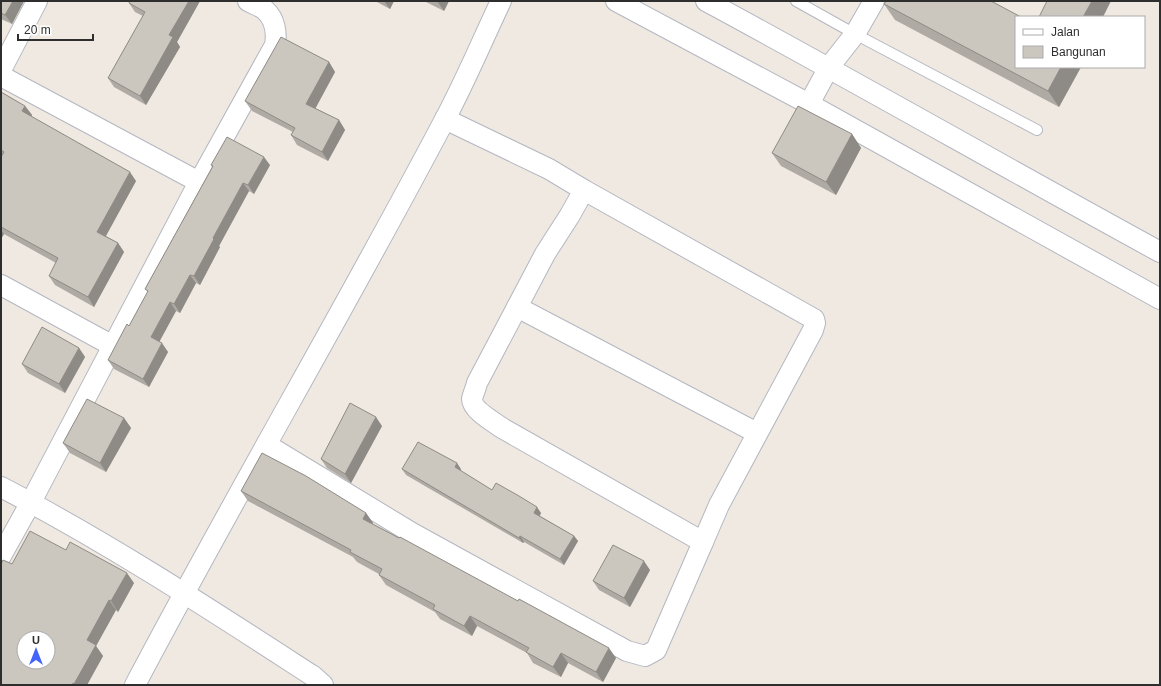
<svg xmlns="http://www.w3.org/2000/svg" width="1161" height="686" viewBox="0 0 1161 686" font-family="Arial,sans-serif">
  <rect width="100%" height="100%" fill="#efe9e1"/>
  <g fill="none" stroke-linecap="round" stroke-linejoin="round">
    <!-- lane casing -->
    <g stroke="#b4b7c1" stroke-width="12">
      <polyline id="lane" points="796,1 855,34 1037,130"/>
    </g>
    <!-- street casing -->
    <g stroke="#b4b7c1" stroke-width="22">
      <g id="street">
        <polyline points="616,1 809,104 1160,299"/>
        <path d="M706,1C858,83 1008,169 1160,252"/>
        <polyline points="1,70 37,1"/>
        <polyline points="1,76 199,182"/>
        <polyline points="809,104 829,67 855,34 874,1"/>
        <path d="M445,119L549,169L584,190L570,215L545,254L477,383C476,388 473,394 472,399C472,410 494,422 502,428L703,542L719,505L813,330L815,323L814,319L584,190"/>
        <polyline points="1,285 113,346"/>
        <polyline points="517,307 757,433"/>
        <polyline points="267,445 412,533 627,651 645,656 656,650 703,542"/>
        <path d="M1,487C109,543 211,610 313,676L323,685"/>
        <path d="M1,556L31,502L199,182L275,45C277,33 275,19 265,10C260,6 253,4 248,1"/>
        <path d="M135,685C235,495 344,311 444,121C465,82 482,41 501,1"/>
      </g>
    </g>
    <!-- lane -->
    <use href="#lane" stroke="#fff" stroke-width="10"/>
    <!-- street -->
    <use href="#street" stroke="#fff" stroke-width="20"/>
  </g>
  <!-- wall -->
  <g fill="#afaba4">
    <polygon points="1,1 24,1 12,24 1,19"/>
    <polygon points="130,1 200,1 177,42 180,47 146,105 114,87 108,78 143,16 135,12 129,3"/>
    <polygon points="375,1 394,1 390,9"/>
    <polygon points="424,1 449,1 444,11"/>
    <polygon points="884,4 1081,67 1059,107 895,20"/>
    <polygon points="329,62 335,72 315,108 339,120 345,130 328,161 297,145 291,135 293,132 252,111 245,101"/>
    <polygon points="1,92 25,106 32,115 31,116 136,181 106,236 118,243 124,252 94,307 55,285 49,276 56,263 4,234 1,239"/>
    <polygon points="852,134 861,148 836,195 781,166 772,153"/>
    <polygon points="211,165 270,165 254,194 249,191 219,246 220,247 200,285 196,283 180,313 176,311 159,342 168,352 149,387 114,369 108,360 129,326 148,292 145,289 212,167"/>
    <polygon points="79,348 85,357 65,393 28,373 22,364"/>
    <polygon points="124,418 131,428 106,472 70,453 63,443"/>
    <polygon points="382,426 351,483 327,468 321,459"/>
    <polygon points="402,469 461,469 460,471 492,490 541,513 540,516 574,536 578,541 564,565 524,542 523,543 406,475"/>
    <polygon points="241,491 366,513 373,523 373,524 616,658 603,682 568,663 561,677 533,663 527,653 477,626 472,636 440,619 435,612 386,585 379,575 379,574 357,562 353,557 248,501"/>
    <polygon points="66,550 134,583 118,612 116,610 96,646 103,656 87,685 1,685 12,564"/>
    <polygon points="650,570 630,607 599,590 593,581"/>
  </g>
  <!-- shaded-wall -->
  <g fill="#8e8b86">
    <polygon points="13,1 24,1 12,24 5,15"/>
    <polygon points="189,1 200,1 177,42 180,47 146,105 140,96 169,35"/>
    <polygon points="384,1 394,1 390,9"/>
    <polygon points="437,1 449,1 444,11"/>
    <polygon points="1092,1 1111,1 1103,17 1083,17"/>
    <polygon points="329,62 335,72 313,113 306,104"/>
    <polygon points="1061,67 1081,67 1059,107 1048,91"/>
    <polygon points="25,106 32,115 29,120 22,111"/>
    <polygon points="339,120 345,130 328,161 322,152"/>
    <polygon points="852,134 861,148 836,195 826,182"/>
    <polygon points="264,157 270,165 254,194 248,185"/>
    <polygon points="130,172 136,181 103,241 97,232"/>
    <polygon points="243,183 249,191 219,246 220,247 200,285 194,276 213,238"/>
    <polygon points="1,230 4,234 1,239"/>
    <polygon points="118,243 124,252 94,307 88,297"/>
    <polygon points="190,275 196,283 180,313 174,304"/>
    <polygon points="170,302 176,311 157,346 151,337"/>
    <polygon points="162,343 168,352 149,387 143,379"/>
    <polygon points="79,348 85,357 65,393 59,384"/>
    <polygon points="376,417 382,426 351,483 345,474"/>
    <polygon points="124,418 131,428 106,472 100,463"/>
    <polygon points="457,463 461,469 459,473 455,467"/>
    <polygon points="537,507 541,513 538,518 534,513"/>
    <polygon points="366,513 373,523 370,529 363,519"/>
    <polygon points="520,536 524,542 523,543 519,538"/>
    <polygon points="574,536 578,541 564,565 560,559"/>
    <polygon points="644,561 650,570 630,607 624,598"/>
    <polygon points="127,573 134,583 118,612 111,601"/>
    <polygon points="109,600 116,610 96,646 103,656 87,685 75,685 74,684 87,640"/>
    <polygon points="470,616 477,626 472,636 464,626"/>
    <polygon points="609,648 616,658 603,682 596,672"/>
    <polygon points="561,653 568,663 561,677 553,667"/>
  </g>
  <!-- building -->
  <g fill="#cbc7bf" stroke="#8e8b86" fill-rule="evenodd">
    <polygon points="1,1 13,1 5,15 1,13"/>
    <polygon points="130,1 189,1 169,35 173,37 140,96 108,78 145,12 129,3"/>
    <polygon points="886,1 991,1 1021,17 1016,17 1016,67 1061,67 1048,91 884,4"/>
    <polygon points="1047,1 1092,1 1083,17 1039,17"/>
    <polygon points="281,37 329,62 306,104 339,120 322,152 291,135 295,128 245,101"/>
    <polygon points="1,92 25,106 22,111 130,172 97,232 118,243 88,297 49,276 58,258 1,227 1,157 4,152 1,150"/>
    <polygon points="798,106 852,134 826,182 772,153"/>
    <polygon points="227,137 264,157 248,185 243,183 213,238 214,239 194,276 190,275 174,304 170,302 151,337 162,343 143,379 108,360 127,324 129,326 148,291 145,289 213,166 211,165"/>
    <polygon points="42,327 79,348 59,384 22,364"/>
    <polygon points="87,399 124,418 100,463 63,443"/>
    <polygon points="350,403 376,417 345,474 321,459"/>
    <polygon points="418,442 457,463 455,467 492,490 496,483 519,496 537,507 534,513 574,536 560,559 520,536 519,538 402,469"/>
    <polygon points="262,453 306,476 366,513 363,519 399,538 400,537 518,601 519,599 609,648 596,672 561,653 553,667 526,652 529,648 470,616 464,626 433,609 435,605 379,575 382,569 350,552 351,550 241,491"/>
    <path d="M30,531L66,550L70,542L127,573L111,601L109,600L87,640L96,645L74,684L73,683L72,685H1V564L3,560L12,564ZM24,638H48V662H24Z"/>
    <polygon points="613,545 644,561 624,598 593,581"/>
  </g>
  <!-- border -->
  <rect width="1161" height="686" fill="none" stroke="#2e2e2e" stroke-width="4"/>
  <!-- legend -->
  <rect x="1015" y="16" width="130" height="52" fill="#ffffff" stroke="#ababab"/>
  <rect x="1023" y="29" width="20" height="6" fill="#ffffff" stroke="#ababab"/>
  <text x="1051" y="36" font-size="12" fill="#2e2e2e">Jalan</text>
  <rect x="1023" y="46" width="20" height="12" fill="#cbc7bf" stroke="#ababab"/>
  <text x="1051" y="56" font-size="12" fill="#2e2e2e">Bangunan</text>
  <!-- north arrow -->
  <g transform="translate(36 650)"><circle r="19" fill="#ffffff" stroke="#ababab"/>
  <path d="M0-3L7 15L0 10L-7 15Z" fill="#4264fb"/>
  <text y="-6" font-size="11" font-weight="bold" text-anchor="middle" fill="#2e2e2e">U</text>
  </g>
  <!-- scale -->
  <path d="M18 34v6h75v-6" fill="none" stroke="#2e2e2e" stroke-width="2"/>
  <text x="24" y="34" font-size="12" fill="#2e2e2e" stroke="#ffffff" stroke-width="3" paint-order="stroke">20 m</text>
</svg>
